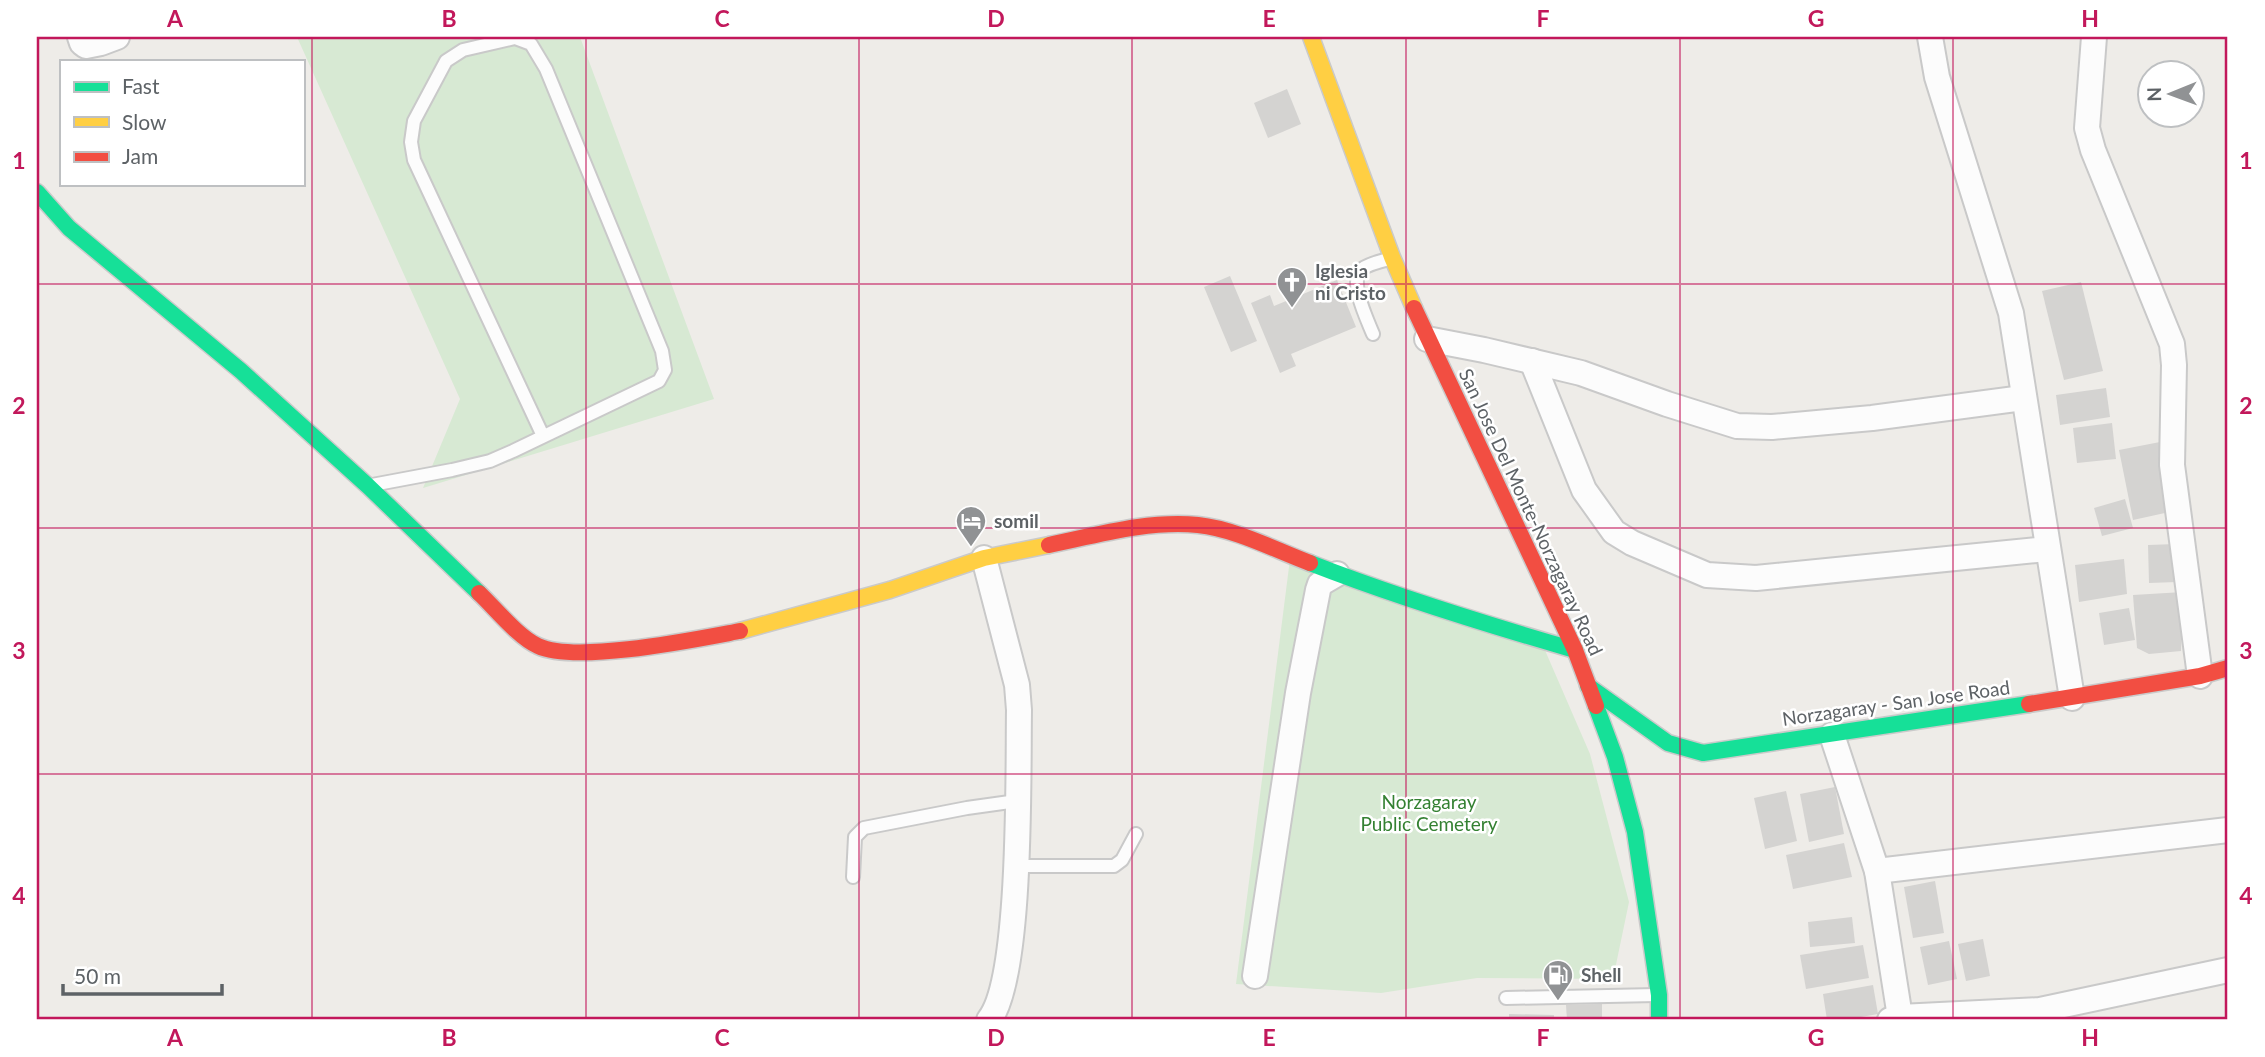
<svg xmlns="http://www.w3.org/2000/svg" width="2265" height="1057" viewBox="0 0 2265 1057" font-family="Lato,sans-serif">
  <rect width="100%" height="100%" fill="#eeece8"/>
  <!-- green -->
  <g fill="#d7e9d3">
    <polygon points="297,37 580,37 714,399 423,488 460,399"/>
    <polygon points="1290,559 1544,648 1590,754 1629,902 1613,979 1477,978 1381,993 1236,984"/>
  </g>
  <!-- building -->
  <g fill="#d4d3d1">
    <polygon points="1287,89 1301,124 1268,138 1254,103"/>
    <polygon points="1230,276 1257,341 1231,352 1204,287"/>
    <polygon points="1337,280 1356,327 1291,354 1296,366 1280,373 1251,303 1270,295 1274,306"/>
    <polygon points="2081,282 2103,371 2064,380 2042,291"/>
    <polygon points="2106,388 2110,417 2060,425 2056,395"/>
    <polygon points="2112,423 2116,459 2077,463 2073,428"/>
    <polygon points="2160,442 2174,511 2133,520 2119,450"/>
    <polygon points="2125,499 2133,528 2102,536 2094,508"/>
    <polygon points="2176,544 2177,582 2149,583 2148,545"/>
    <polygon points="2124,559 2127,594 2079,602 2075,565"/>
    <polygon points="2183,592 2181,651 2149,654 2137,648 2133,595"/>
    <polygon points="2129,608 2135,640 2104,645 2099,613"/>
    <polygon points="1835,787 1844,834 1809,842 1800,794"/>
    <polygon points="1786,791 1797,841 1765,849 1754,798"/>
    <polygon points="1844,843 1852,877 1793,889 1786,855"/>
    <polygon points="1935,881 1944,933 1913,938 1904,887"/>
    <polygon points="1852,917 1855,943 1810,947 1808,922"/>
    <polygon points="1983,939 1990,976 1966,981 1958,944"/>
    <polygon points="1949,941 1957,979 1928,985 1920,947"/>
    <polygon points="1863,945 1869,978 1806,989 1800,955"/>
    <polygon points="1873,985 1878,1014 1844,1020 1827,1020 1823,994"/>
    <polygon points="1602,1004 1602,1020 1567,1020 1566,1005"/>
    <polygon points="1509,1014 1554,1015 1554,1020 1509,1020"/>
  </g>
  <g fill="none" stroke-linecap="round" stroke-linejoin="round">
    <!-- lane casing -->
    <g stroke="#c9c9c9" stroke-width="16">
      <g id="lane">
        <path d="M1373,334C1367,319 1348,281 1362,269C1368,264 1381,261 1389,259"/>
        <polyline points="372,485 452,470 490,461 513,451 659,381 665,370 662,351 546,69 531,44 515,38 463,50 446,61 414,121 411,142 414,160 543,436"/>
        <polyline points="1015,866 1114,866 1122,860 1136,834"/>
        <polyline points="853,877 855,837 864,828 967,808 1017,801"/>
        <polyline points="1506,998 1656,995"/>
      </g>
    </g>
    <!-- street casing -->
    <g stroke="#c9c9c9" stroke-width="28">
      <g id="street">
        <polyline points="80,37 82,43 86,46 101,43 117,37"/>
        <polyline points="1930,37 1937,77 2011,313 2072,698"/>
        <polyline points="2094,37 2087,128 2093,150 2172,344 2174,365 2172,465 2200,676"/>
        <polyline points="1427,339 1484,350 1581,373 1667,404 1737,426 1772,427 1872,418 2023,398"/>
        <polyline points="1532,361 1584,490 1614,532 1632,543 1707,575 1756,578 2047,549"/>
        <path d="M984,558L1017,685L1019,710C1018,771 1022,979 989,1020"/>
        <polyline points="1832,735 1877,871 1900,1017"/>
        <polyline points="1877,871 2228,830"/>
        <polyline points="1255,976 1298,693 1318,590 1320,584 1337,574"/>
        <polyline points="1890,1020 1900,1017 2040,1010 2228,970"/>
      </g>
    </g>
    <!-- fast casing -->
    <g stroke="#cacaca" stroke-width="19">
      <g id="fast">
        <polyline points="37,192 69,228 241,371 368,486 479,593"/>
        <path d="M1310,563C1397,597 1485,624 1575,650"/>
        <polyline points="1588,686 1668,743 1703,753 2029,704"/>
        <polyline points="1596,706 1615,757 1635,832 1659,995 1659,1020"/>
      </g>
    </g>
    <!-- slow casing -->
    <g stroke="#cacaca" stroke-width="19">
      <g id="slow">
        <polyline points="1311,37 1392,257 1414,308"/>
        <polyline points="740,631 890,590 984,558 1049,545"/>
      </g>
    </g>
    <!-- jam casing -->
    <g stroke="#cacaca" stroke-width="19">
      <g id="jam">
        <polyline points="1414,308 1575,650 1596,706"/>
        <path d="M1049,545C1097,535 1149,520 1198,525C1236,529 1275,550 1310,563"/>
        <path d="M479,593C495,608 518,637 538,646C576,664 697,639 740,631"/>
        <polyline points="2029,704 2200,676 2228,668"/>
      </g>
    </g>
    <!-- lane -->
    <use href="#lane" stroke="#fcfcfc" stroke-width="12"/>
    <!-- street -->
    <use href="#street" stroke="#fcfcfc" stroke-width="24"/>
    <!-- fast -->
    <use href="#fast" stroke="#16e098" stroke-width="16"/>
    <!-- slow -->
    <use href="#slow" stroke="#ffcf43" stroke-width="16"/>
    <!-- jam -->
    <use href="#jam" stroke="#f24e42" stroke-width="16"/>
  </g>
  <!-- grid -->
  <path fill="none" stroke="#c2185b" stroke-width="2" stroke-opacity="0.55" d="M312,37V1020M586,37V1020M859,37V1020M1132,37V1020M1406,37V1020M1680,37V1020M1953,37V1020M37,284H2228M37,528H2228M37,774H2228"/>
  <!-- icons -->
  <defs>
    <g id="church-pin" transform="scale(1.575)"><path d="M0 17L-7.5 6A9.5 9.5 0 1 1 7.5 6Z" fill="#909294" stroke="#fff"/><path d="M-1.2-6h2.4v3.5h3.3v2.4h-3.3V6h-2.4V-.1h-3.3v-2.4h3.3Z" fill="#fff"/></g>
    <g id="hotel-pin" transform="scale(1.575)"><path d="M0 17L-7.5 6A9.5 9.5 0 1 1 7.5 6Z" fill="#909294" stroke="#fff"/><path d="M-6-4.5h1.5V1H6V5H4.5V3h-9V5H-6ZM-4 0a1.8 1.8 0 1 1 3.6 0ZM.5 0V-2.5h3Q6-2.5 6 0Z" fill="#fff"/></g>
    <g id="fuel-pin" transform="scale(1.575)"><path d="M0 17L-7.5 6A9.5 9.5 0 1 1 7.5 6Z" fill="#909294" stroke="#fff"/><path d="M-5.5-6h7V0h2V4h1.3V-2.5L3-4.5l.8-.8L6-3V5H2.5V1h-1V6h-7ZM-4.2-4.7v3.2H.2V-4.7Z" fill="#fff"/></g>
  </defs>
  <g fill-rule="evenodd">
    <use href="#church-pin" x="1292" y="282"/>
    <use href="#hotel-pin" x="971" y="521"/>
    <use href="#fuel-pin" x="1558" y="975"/>
  </g>
  <g text-anchor="middle" stroke-width="5" stroke-linejoin="round" paint-order="stroke">
    <!-- poi labels -->
    <g font-size="19" font-weight="bold" fill="#5d6266" stroke="#fff" text-anchor="start">
      <text x="1315" y="278">Iglesia<tspan x="1315" dy="22">ni Cristo</tspan></text>
      <text x="994" y="528">somil</text>
      <text x="1581" y="982">Shell</text>
    </g>
    <!-- street labels -->
    <g font-size="19" fill="#5d6266" stroke="#fff">
      <text transform="translate(1531 512) rotate(65)" y="7">San Jose Del Monte-Norzagaray Road</text>
      <text transform="translate(1896 703) rotate(-8)" y="7">Norzagaray - San Jose Road</text>
    </g>
    <!-- park labels -->
    <g font-size="19" fill="#348132" stroke="#fff">
      <text x="1429" y="809">Norzagaray<tspan x="1429" dy="22">Public Cemetery</tspan></text>
    </g>
  </g>
  <!-- border -->
  <rect width="2265" height="1057" fill="none" stroke="#ffffff" stroke-width="77"/>
  <!-- legend -->
  <rect x="60" y="60" width="245" height="126" fill="#ffffff" stroke="#bec0c2" stroke-width="2"/>
  <rect x="74" y="82" width="35" height="10" fill="#16e098" stroke="#bec0c2" stroke-width="2"/>
  <text x="122" y="94" font-size="21" fill="#5d6266">Fast</text>
  <rect x="74" y="117" width="35" height="10" fill="#ffcf43" stroke="#bec0c2" stroke-width="2"/>
  <text x="122" y="130" font-size="21" fill="#5d6266">Slow</text>
  <rect x="74" y="152" width="35" height="10" fill="#f24e42" stroke="#bec0c2" stroke-width="2"/>
  <text x="122" y="164" font-size="21" fill="#5d6266">Jam</text>
  <!-- north arrow -->
  <g transform="translate(2171 94) rotate(269)"><circle r="33" fill="#ffffff" stroke="#bec0c2" stroke-width="2"/>
  <path d="M0-5L12 26L0 18L-12 26Z" fill="#909294"/>
  <text y="-10" font-size="19" font-weight="bold" text-anchor="middle" fill="#5d6266">N</text>
  </g>
  <!-- scale -->
  <path d="M63 984v10h159v-10" fill="none" stroke="#5d6266" stroke-width="3.5"/>
  <text x="74" y="984" font-size="21" fill="#5d6266" stroke="#ffffff" stroke-width="5" paint-order="stroke">50 m</text>
  <rect x="38" y="38" width="2188" height="980" fill="none" stroke="#c2185b" stroke-width="2.5"/>
  <g font-size="23" text-anchor="middle" font-weight="bold" fill="#c2185b">
    <text x="175" y="27">A</text>
    <text x="449" y="27">B</text>
    <text x="722" y="27">C</text>
    <text x="996" y="27">D</text>
    <text x="1269" y="27">E</text>
    <text x="1543" y="27">F</text>
    <text x="1816" y="27">G</text>
    <text x="2090" y="27">H</text>
    <text x="19" y="169">1</text>
    <text x="2246" y="169">1</text>
    <text x="19" y="414">2</text>
    <text x="2246" y="414">2</text>
    <text x="19" y="659">3</text>
    <text x="2246" y="659">3</text>
    <text x="19" y="904">4</text>
    <text x="2246" y="904">4</text>
    <text x="175" y="1046">A</text>
    <text x="449" y="1046">B</text>
    <text x="722" y="1046">C</text>
    <text x="996" y="1046">D</text>
    <text x="1269" y="1046">E</text>
    <text x="1543" y="1046">F</text>
    <text x="1816" y="1046">G</text>
    <text x="2090" y="1046">H</text>
  </g>
</svg>
